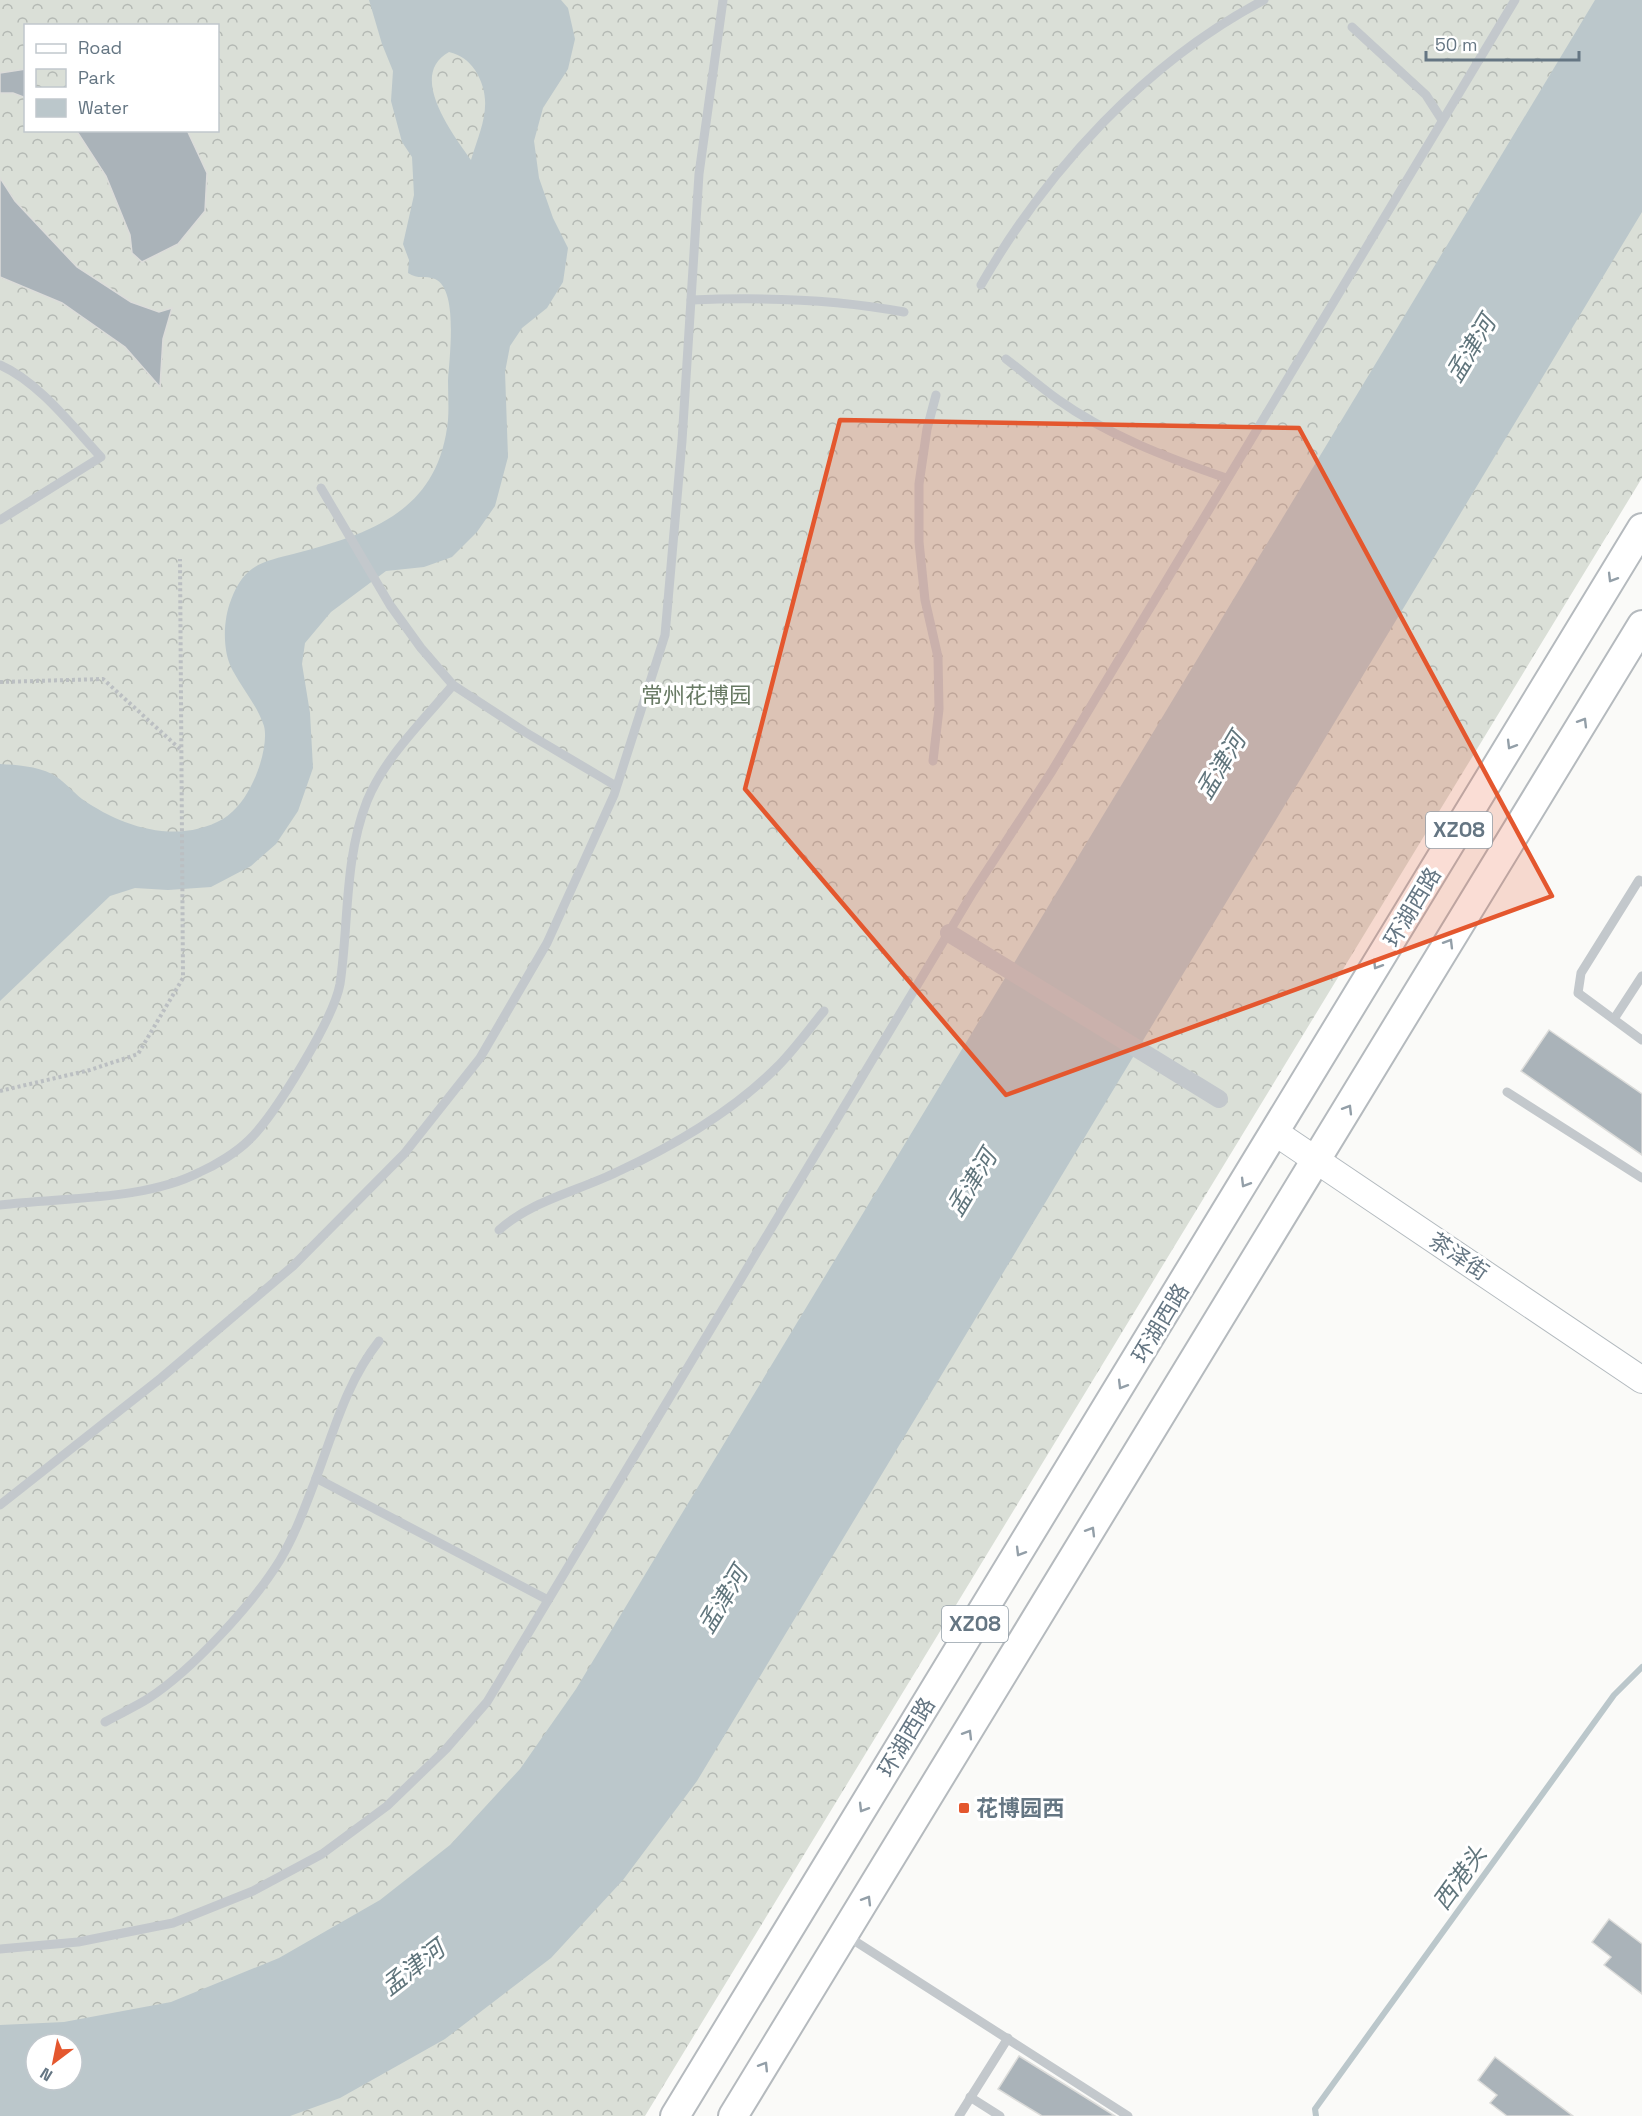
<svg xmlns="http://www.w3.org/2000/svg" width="1642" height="2116" viewBox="0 0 1642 2116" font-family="'Space Grotesk','Noto Sans SC',sans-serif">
  <defs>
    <pattern id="park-crowns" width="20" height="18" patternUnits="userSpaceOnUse" patternTransform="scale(1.5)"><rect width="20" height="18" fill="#dadfd7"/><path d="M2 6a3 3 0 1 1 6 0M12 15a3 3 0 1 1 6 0" fill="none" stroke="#b4b9b4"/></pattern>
  </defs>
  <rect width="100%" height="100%" fill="#fafaf8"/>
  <!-- park -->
  <path fill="url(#park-crowns)" fill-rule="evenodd" d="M0,0H1642V478L645,2116H0ZM26,26H218V130H26ZM36,2044H72V2080H36Z"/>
  <!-- water -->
  <g fill="#bbc7cb" fill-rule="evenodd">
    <path d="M369,0H561L568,8L575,39L568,69L543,108L534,141L539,178L553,218L568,248L563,282L547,308L522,328L510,346L505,372L508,457L495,506L477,532L452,557L424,567L386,571L331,612L305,643L302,664L310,713L313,768L298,811L276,844L251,866L211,887L168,890L135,888L110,896L0,1001V764C17,765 36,766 52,774C63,780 72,791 82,799C122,827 177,845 223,819C237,810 246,797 253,782C260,768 268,741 264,726C257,705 243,690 233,671C222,652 223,620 231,600C245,563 263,562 297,553C373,533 439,510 448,420C449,407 448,394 448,381C449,360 459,289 435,279C425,275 418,280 408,273L409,260L403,244L414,195L412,157L402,142L391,101L393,71L382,44ZM449,52C461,55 468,60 475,70C495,102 481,127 471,160C453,134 407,75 449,52Z"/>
    <path d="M1595,0H1642V212L697,1781L623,1880L551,1958L445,2039L340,2098L290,2116H0V2025L64,2022L171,2002L279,1958L380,1900L450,1845L520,1769L576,1689ZM36,2044H72V2080H36Z"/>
  </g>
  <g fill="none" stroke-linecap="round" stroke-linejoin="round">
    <!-- stream -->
    <polyline stroke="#bbc7cb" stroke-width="6" points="1316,2116 1315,2109 1614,1695 1642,1667"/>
  </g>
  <!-- building -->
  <g fill="#aab3b9" stroke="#dcdcda" stroke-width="1.5">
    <polygon points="26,69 26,98 13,93 0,93 0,73"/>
    <polygon points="76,130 187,130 207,173 205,211 178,244 142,262 132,253 130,235 106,176"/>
    <polygon points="0,178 15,201 77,267 131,302 159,312 172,308 163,339 160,387 125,347 62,303 0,277"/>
    <polygon points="1549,1030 1642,1094 1642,1155 1521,1071"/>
    <polygon points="1609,1919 1642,1944 1642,1994 1604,1965 1611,1957 1592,1942"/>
    <polygon points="1019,2056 1096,2104 1115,2116 1042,2116 998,2089"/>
    <polygon points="1495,2057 1573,2116 1507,2116 1490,2103 1497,2095 1478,2080"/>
  </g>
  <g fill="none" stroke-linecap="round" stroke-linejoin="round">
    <!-- secondary casing -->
    <g stroke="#b3babf" stroke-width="28">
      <polyline id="secondary" points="1276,1133 1642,1380"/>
    </g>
    <!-- primary casing -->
    <g stroke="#b5babe" stroke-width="32">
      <g id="primary">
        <polyline points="675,2116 1642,528"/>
        <polyline points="733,2116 1642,625"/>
      </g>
    </g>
    <!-- path -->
    <g stroke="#bbbfc2" stroke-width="4" stroke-dasharray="3 3" stroke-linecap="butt">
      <polyline points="0,682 103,679 180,749"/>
      <polyline points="0,1091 90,1070 138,1054 183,978 180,559"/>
    </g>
    <!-- lane -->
    <g stroke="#c3c8cc" stroke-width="9">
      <polyline points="1352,27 1426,95 1442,120"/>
      <path d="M981,285C1047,170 1146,62 1264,0"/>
      <path d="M691,300C762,297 835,299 904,312"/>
      <path d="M1006,359C1023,372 1039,386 1057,399C1107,435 1168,458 1226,478"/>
      <path d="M0,365C39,382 73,427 101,457L0,520"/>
      <polyline points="321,488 390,605 421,648 453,685 525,732 616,786"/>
      <polyline points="933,761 939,709 938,657 925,600 919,542 919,484 927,429 936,395"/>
      <polyline points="1642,882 1639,880 1581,973 1578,993 1642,1040"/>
      <polyline points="1614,1019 1642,976"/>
      <polyline points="1507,1092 1642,1178"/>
      <path d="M0,1205C62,1197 144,1201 200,1172C216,1165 237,1152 249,1140C275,1115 334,1018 340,984C349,923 344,859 367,801C385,757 423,721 453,685"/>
      <path d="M499,1230C531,1201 578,1191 617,1172C673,1146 733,1111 777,1067C794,1050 809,1029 824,1011"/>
      <polyline points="316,1478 548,1600"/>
      <polyline points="0,1505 161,1378 293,1266 404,1154 480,1058 547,943 614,795 665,635 682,441 699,174 723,0"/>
      <path d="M105,1722C119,1714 135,1707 149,1698C192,1670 253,1604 280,1560C295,1535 305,1507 315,1481C334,1431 346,1383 379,1341"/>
      <polyline points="847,1936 1128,2116"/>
      <polyline points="0,1949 78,1942 173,1923 253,1891 322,1854 387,1806 446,1749 487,1702 973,892 1052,771 1515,0"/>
      <polyline points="970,2097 1000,2116"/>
      <polyline points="959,2116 1008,2038"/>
    </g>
    <!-- street -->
    <polyline stroke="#c3c8cc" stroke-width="18" points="949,933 1219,1099"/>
    <!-- secondary -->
    <use href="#secondary" stroke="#fff" stroke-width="26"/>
    <!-- primary -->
    <use href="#primary" stroke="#fff" stroke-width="28"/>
  </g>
  <!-- one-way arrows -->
  <defs><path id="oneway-chevron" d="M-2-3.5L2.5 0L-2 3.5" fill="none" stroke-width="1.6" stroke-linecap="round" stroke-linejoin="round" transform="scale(1.5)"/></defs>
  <g stroke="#939fa8">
    <use href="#oneway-chevron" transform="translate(1612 578) rotate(121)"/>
    <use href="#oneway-chevron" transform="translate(1583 722) rotate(-59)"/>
    <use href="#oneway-chevron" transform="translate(1511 745) rotate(121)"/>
    <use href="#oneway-chevron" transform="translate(1449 943) rotate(-59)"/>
    <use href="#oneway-chevron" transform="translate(1377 965) rotate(121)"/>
    <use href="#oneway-chevron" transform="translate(1348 1109) rotate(-59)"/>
    <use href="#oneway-chevron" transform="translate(1245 1183) rotate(121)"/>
    <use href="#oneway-chevron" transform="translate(1122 1385) rotate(121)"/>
    <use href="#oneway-chevron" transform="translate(1091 1531) rotate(-59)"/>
    <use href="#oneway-chevron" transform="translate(1020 1552) rotate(121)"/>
    <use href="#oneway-chevron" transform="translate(968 1734) rotate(-59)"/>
    <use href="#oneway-chevron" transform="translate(863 1808) rotate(121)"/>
    <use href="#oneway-chevron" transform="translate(867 1900) rotate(-59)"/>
    <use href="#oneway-chevron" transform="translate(764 2066) rotate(-58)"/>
  </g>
  <!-- marked area -->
  <path fill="#e4572e" fill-opacity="0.2" stroke="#e4572e" stroke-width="4.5" stroke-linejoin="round" d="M840,420L1299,428L1552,896L1006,1095L745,789Z"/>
  <!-- markers -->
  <rect fill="#e4572e" stroke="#fff" stroke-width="2" x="958" y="1802" width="12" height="12" rx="3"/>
  <g text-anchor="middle" stroke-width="6" stroke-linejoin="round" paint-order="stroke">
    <!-- shield labels -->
    <g fill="#fff" stroke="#939fa8" stroke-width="1.5">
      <rect x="1426" y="812" width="66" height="36" rx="4.5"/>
      <rect x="942" y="1606" width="66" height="36" rx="4.5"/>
    </g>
    <g font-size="21" font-weight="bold" fill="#657683">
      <text x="1459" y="837">XZ08</text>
      <text x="975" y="1631">XZ08</text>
    </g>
    <!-- park labels -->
    <g font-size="22" fill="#687a64" stroke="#fff">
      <text x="696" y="703">常州花博园</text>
    </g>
    <!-- street labels -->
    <g font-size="22" fill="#657683" stroke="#fff">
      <text transform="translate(1412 907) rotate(-59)" y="8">环湖西路</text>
      <text transform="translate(1459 1256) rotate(34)" y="8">茶泽街</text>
      <text transform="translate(1160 1323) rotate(-59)" y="8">环湖西路</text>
      <text transform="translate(906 1737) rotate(-59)" y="8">环湖西路</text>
    </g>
    <!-- poi labels -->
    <g font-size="22" font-weight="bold" fill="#657683" stroke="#fff" text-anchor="start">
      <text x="976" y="1816">花博园西</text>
    </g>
    <!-- water labels -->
    <g font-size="24" font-style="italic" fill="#60757c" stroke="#fff">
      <text transform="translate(1471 349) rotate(-59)" y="8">孟津河</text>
      <text transform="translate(1221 766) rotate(-59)" y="8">孟津河</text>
      <text transform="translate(972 1183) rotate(-59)" y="8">孟津河</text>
      <text transform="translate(723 1600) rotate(-59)" y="8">孟津河</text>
      <text transform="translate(1460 1878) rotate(-54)" y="8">西港头</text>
      <text transform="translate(413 1968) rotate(-38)" y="8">孟津河</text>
    </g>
  </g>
  <!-- legend -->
  <rect x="24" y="24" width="195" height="108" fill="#ffffff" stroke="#c1c8cd" stroke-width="1.5"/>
  <rect x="36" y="44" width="30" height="9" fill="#ffffff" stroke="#c1c8cd" stroke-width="1.5"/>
  <text x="78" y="54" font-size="18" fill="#657683">Road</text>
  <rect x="36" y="69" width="30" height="18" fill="url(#park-crowns)" stroke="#c1c8cd" stroke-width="1.5"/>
  <text x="78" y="84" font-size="18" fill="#657683">Park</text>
  <rect x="36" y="99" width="30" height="18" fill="#bbc7cb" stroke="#c1c8cd" stroke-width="1.5"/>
  <text x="78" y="114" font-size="18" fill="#657683">Water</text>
  <!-- north arrow -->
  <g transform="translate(54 2062) rotate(212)"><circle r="28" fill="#ffffff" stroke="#c1c8cd" stroke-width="1.5"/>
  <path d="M0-4.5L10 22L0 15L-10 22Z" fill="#e4572e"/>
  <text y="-9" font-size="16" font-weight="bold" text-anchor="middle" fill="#657683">N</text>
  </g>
  <!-- scale -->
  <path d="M1426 51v9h153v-9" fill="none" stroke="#657683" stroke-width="3"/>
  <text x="1435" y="51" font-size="18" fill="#657683" stroke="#ffffff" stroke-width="4.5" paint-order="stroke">50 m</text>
</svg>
